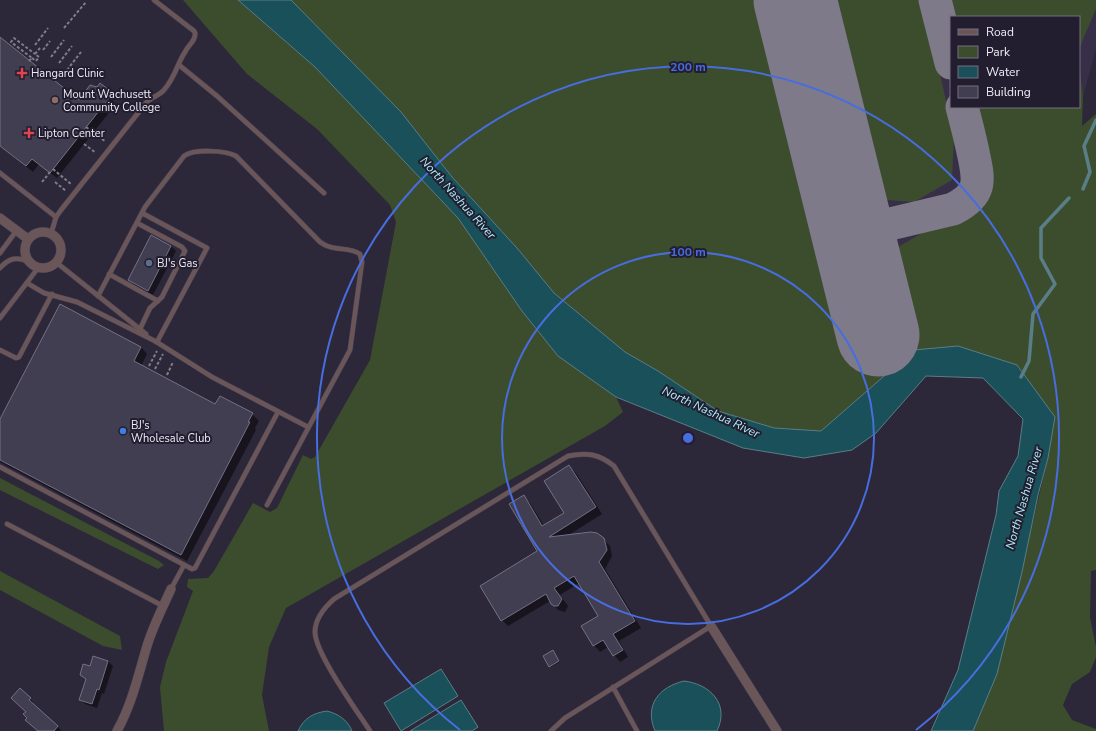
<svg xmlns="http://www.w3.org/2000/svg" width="1096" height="731" viewBox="0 0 1096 731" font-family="'Nunito Sans',sans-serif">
  <rect width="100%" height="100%" fill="#2c2739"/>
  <!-- built -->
  <path fill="#372f48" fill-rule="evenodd" d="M710,0H1096V49L1055,199L1013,340L860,347L809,325ZM951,17H1079V107H951Z"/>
  <!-- green -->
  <g fill="#3c4d2e">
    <polygon points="183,0 238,0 315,67 415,172 458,218 522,311 558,356 616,397 623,412 605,426 286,608 269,647 262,695 269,731 164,731 160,687 166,662 193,591 187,587 188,579 208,578 214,571 253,503 270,512 277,508 303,455 311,459 315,457 370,360 396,222 390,205 317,129 247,74"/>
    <path d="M291,0H766L851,345L907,329L888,253C902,245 916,236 930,229C956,217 988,210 989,176C989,157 978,126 974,107H1079V66L1083,96L1082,126L1096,114V570L1091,571L1090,617L1096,647V657L1090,672L1072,684L1063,705L1072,720L1096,729V731H973L997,674L1048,458L1055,417L1017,365L914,350L821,431L774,428L718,411L658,371L625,352L554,293L517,248L452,177L401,112Z"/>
    <polygon points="825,0 924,0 954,138 952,180 914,202 874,199"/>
    <polygon points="949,0 1096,0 1096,9 1079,49 1079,17 953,17"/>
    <polygon points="0,478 159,561 164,565 158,569 0,490"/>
    <polygon points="0,571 120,636 122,650 103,646 0,590"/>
  </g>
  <!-- water -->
  <g fill="#1a5059" stroke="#5a7e88">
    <polygon points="238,0 291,0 401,112 452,177 517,248 554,293 625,352 658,371 718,411 774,428 821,431 914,350 958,346 1017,365 1055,417 1048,458 1038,495 1022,572 997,674 973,731 931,731 958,670 996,515 999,491 1018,456 1023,419 983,378 926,376 876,433 852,450 804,458 743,448 616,397 558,356 522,311 458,218 315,67"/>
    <polygon points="441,669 458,696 401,731 384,703"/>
    <path d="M684,681C710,684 730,704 717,731H655C644,705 659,687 684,681Z"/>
    <polygon points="461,700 478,727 472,731 410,731"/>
    <path d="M327,711C338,714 347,719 352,731H298C304,718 313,713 327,711Z"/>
  </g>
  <!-- shadow -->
  <g fill="#0007">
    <polygon points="0,39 79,101 108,91 114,97 112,100 116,104 57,178 39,164 33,172 0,146"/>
    <polygon points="152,236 171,246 176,251 153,295 134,285 129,280"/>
    <polygon points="141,347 147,354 141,366 216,405 252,414 259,421 255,428 256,430 187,561 0,462 0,421"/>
    <polygon points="569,467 576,473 602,514 567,536 603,539 610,546 612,556 605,569 641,628 619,641 628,657 620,662 608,647 600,652 594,645 599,616 579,583 560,595 568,606 565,612 558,610 550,601 508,626 502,620 538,552 524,497 530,503 544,526 565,513"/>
    <polygon points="553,651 560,662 551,667 550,666"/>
    <polygon points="108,661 113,666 104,694 102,693 97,708 85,704 80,700 87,680 81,675 91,667"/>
    <polygon points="20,690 33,702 32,703 61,730 59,731 39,731 28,718"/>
  </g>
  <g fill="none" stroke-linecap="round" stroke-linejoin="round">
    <!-- stream -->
    <g stroke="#5a7e88" stroke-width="3.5">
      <polyline points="1083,189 1090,172 1084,146 1096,120"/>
      <polyline points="1021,377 1029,361 1033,314 1055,284 1041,258 1041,228 1069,198"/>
    </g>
    <!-- taxiway -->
    <g stroke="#7e7a8a" stroke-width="33">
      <polyline points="935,0 951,63"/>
      <path d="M844,195C854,215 862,226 886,225L953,209C983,194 979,180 973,152C970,137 966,122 962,107"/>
    </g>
    <!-- runway -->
    <polyline stroke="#7e7a8a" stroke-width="83" points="795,0 878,335"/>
  </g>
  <!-- building -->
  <g fill="#413e51" stroke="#747086">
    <polygon points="0,37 79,100 90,85 97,87 100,83 109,90 106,94 110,97 50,173 32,159 26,166 0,146"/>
    <polygon points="151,235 171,246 148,291 128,280"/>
    <polygon points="60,304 141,347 134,361 215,404 220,396 253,413 248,422 250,422 181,555 0,460 0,419"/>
    <polygon points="569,465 596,507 549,537 591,532 597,533 604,538 607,550 599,562 635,621 613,634 623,650 613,656 603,640 593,646 581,626 598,616 574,576 554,588 562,599 558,606 554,606 551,604 546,594 501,621 480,586 537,551 509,504 524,495 542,526 564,513 544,481"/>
    <polygon points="553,650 559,661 549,667 543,656"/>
    <polygon points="93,656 108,661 99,690 97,689 92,704 79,700 86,679 80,675 83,664 90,666"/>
    <polygon points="20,688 31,698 29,700 58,726 54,731 38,731 25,720 27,718 23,714 26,712 11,698"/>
  </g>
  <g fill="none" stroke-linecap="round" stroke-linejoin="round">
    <!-- lane casing -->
    <g stroke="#474254" stroke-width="5.5">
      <g id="lane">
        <polyline points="179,65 217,96 324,193"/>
        <polyline points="0,173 56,217"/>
        <polyline points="137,223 182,247 185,251 162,297 150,308 139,331"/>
        <path d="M51,234L56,217L61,210L146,103C151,97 159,96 164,90C176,76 176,66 185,52C188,45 196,41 195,33L194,31L154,0"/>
        <polyline points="0,253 17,230"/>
        <polyline points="57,263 146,334"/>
        <path d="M0,268C9,258 17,256 29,262"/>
        <polyline points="109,274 158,301"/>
        <polyline points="27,283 44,293 77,302 157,342 207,248 142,213"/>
        <path d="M98,296L145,207L184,156C194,149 225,150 236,156L320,242C333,252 348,246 360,254L362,262L350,350L267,505"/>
        <polyline points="0,318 38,268"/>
        <polyline points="155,341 212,377 308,427"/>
        <polyline points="0,350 16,358 19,357 52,294"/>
        <polyline points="0,467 192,569 195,568 278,412"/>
        <polyline points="7,524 163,606"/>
        <polyline points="171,589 184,565"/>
        <polyline points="613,687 637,731"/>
        <path d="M370,731C357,711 315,653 315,632C315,619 325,607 334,599L568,456C587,452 599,454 614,466L711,626L565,718L551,731"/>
      </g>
    </g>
    <!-- street casing -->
    <g stroke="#474254" stroke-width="10">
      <g id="street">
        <polyline points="0,218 28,239"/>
        <circle cx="43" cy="250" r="18"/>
        <polyline points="711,626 777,731"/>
        <path d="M117,731C132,704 138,676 147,646C153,626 163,607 171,589"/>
      </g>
    </g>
    <!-- path -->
    <g stroke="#827d8d" stroke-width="2" stroke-dasharray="3 2" stroke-linecap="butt">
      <polyline points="64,28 86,2"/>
      <polyline points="35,45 48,28"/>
      <polyline points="43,50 50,41"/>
      <polyline points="51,57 64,40"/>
      <polyline points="32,58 36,61 39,57 35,54 40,48"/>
      <polyline points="29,61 32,58 11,42 14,38 35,54"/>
      <polyline points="59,63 72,46"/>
      <polyline points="67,70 81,52"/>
      <polyline points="86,127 90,130"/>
      <polyline points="94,133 106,142"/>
      <polyline points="84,144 96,153"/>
      <polyline points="53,169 72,185"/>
      <polyline points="42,182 50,172"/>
      <polyline points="55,182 66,191"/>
      <polyline points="149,366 157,351"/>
      <polyline points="155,369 163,354"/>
      <polyline points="167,375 173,362"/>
    </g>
    <!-- lane -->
    <use href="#lane" stroke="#6a5659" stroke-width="4.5"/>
    <!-- street -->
    <use href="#street" stroke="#6a5659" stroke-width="9"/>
  </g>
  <!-- distance rings -->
  <g fill="none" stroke="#476dde" stroke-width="2">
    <circle cx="688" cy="438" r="186"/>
    <path d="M460 730A371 371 0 1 1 916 730"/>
  </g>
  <!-- markers -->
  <g fill="#e0444e" stroke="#221d2f" stroke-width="1.5">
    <path d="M20 67h4v4h4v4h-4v4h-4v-4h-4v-4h4z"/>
    <path d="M27 127h4v4h4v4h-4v4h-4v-4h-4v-4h4z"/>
  </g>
  <circle fill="#8d6e63" stroke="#221d2f" stroke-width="1.5" cx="55" cy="100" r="4"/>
  <circle fill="#5c6f8a" stroke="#221d2f" stroke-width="1.5" cx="149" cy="263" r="4"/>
  <circle fill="#3f7fe0" stroke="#221d2f" stroke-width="1.5" cx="123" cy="431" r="4"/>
  <g text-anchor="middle" stroke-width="4" stroke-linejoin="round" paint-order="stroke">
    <!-- poi labels -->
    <g font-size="11" fill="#eeebf7" stroke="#221d2f" text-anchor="start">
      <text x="31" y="77">Hangard Clinic</text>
      <text x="63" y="98">Mount Wachusett<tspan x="63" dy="13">Community College</tspan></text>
      <text x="38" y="137">Lipton Center</text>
      <text x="157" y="267">BJ's Gas</text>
      <text x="131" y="429">BJ's<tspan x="131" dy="13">Wholesale Club</tspan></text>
    </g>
    <!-- water labels -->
    <g font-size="12" font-style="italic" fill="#abeffc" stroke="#221d2f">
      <text transform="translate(458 198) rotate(48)" y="4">North Nashua River</text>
      <text transform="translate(711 412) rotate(25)" y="4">North Nashua River</text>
      <text transform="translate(1024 498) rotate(-74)" y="4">North Nashua River</text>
    </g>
  </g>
  <circle cx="688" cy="438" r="6" fill="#476dde" stroke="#221d2f" stroke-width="2"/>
  <g font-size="12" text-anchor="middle" font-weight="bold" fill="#476dde" stroke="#221d2f" stroke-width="4" stroke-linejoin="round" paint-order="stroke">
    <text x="688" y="71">200 m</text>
    <text x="688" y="256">100 m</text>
  </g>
  <!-- legend -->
  <rect x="950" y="16" width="130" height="92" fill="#221d2f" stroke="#746f7f"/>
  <rect x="958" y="29" width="20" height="6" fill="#6a5659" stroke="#746f7f"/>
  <text x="986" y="36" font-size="12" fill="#eeebf7">Road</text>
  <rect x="958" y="46" width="20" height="12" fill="#3c4d2e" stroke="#746f7f"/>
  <text x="986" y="56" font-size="12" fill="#eeebf7">Park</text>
  <rect x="958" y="66" width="20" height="12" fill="#1a5059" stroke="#746f7f"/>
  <text x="986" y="76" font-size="12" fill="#eeebf7">Water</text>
  <rect x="958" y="86" width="20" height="12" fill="#413e51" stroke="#746f7f"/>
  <text x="986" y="96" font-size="12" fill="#eeebf7">Building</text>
</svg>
